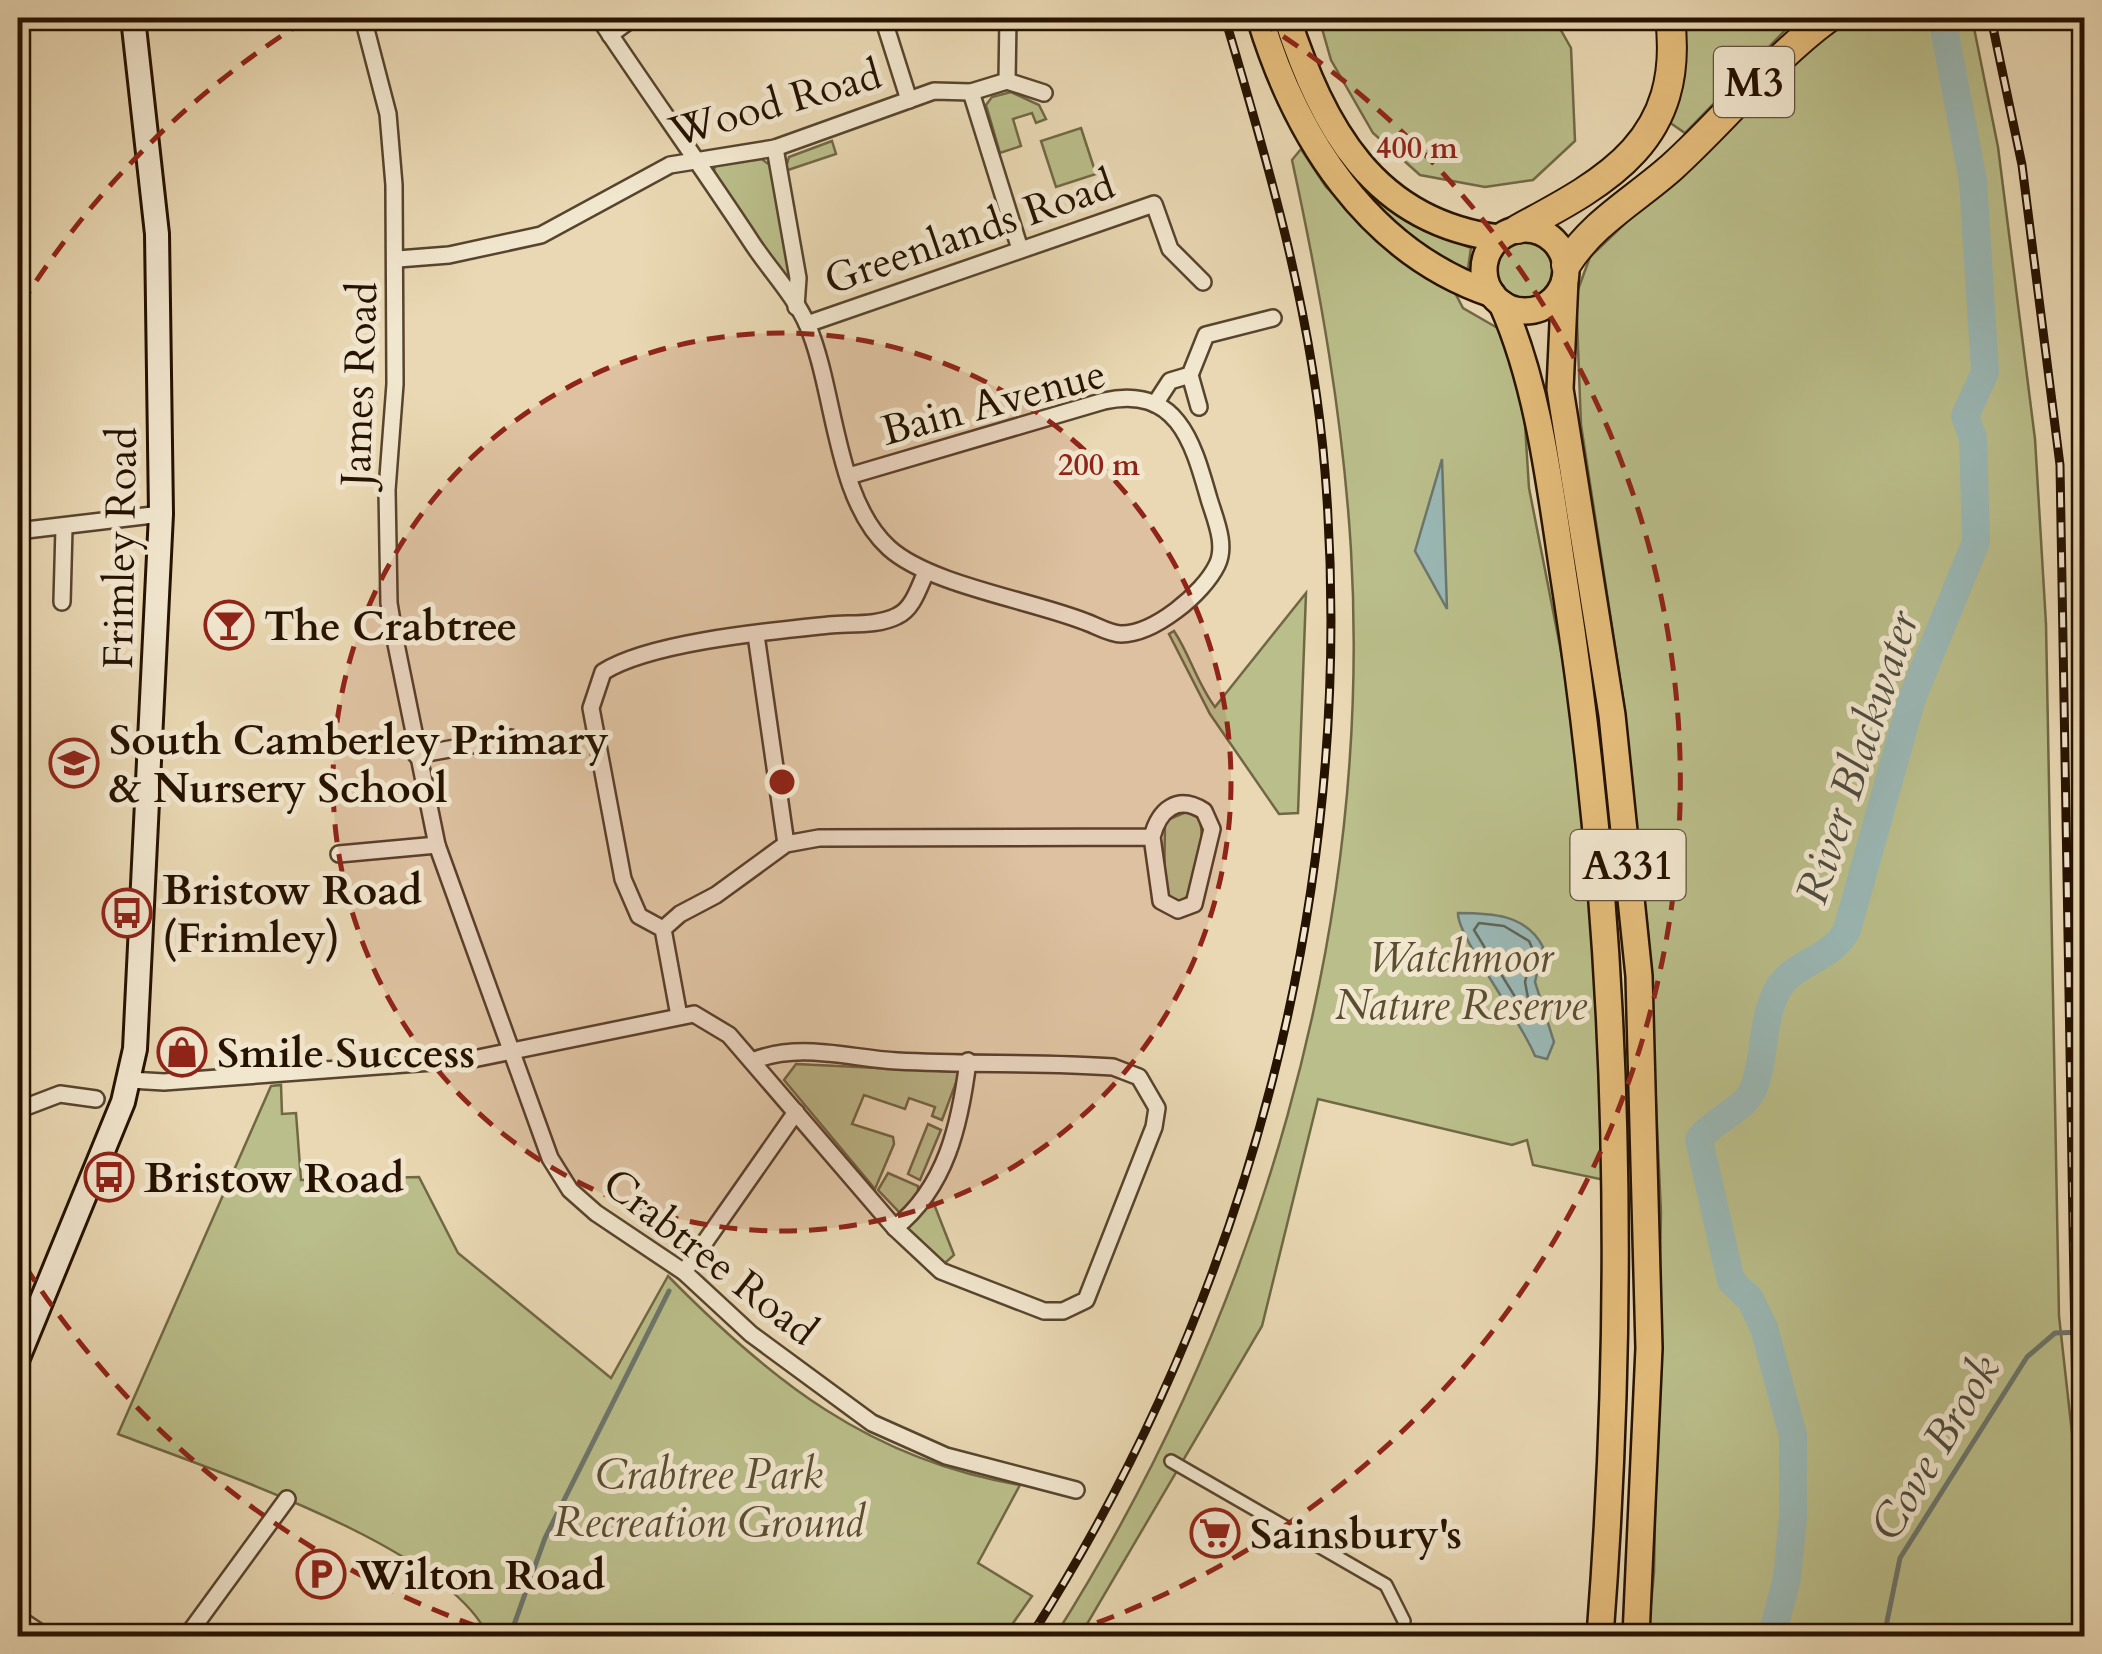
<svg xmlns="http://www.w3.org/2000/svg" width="2102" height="1654" viewBox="0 0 2102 1654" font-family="Cardo,serif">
  <rect width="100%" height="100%" fill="#e9d8b3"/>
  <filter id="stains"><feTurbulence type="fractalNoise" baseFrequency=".002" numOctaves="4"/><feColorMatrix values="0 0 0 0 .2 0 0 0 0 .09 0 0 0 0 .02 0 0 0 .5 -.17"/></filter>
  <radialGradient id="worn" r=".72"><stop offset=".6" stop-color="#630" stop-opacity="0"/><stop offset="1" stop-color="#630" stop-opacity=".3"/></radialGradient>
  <!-- green -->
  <g fill="#babe8a" stroke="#706845" stroke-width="2.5">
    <polygon points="1319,18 1554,18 1571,48 1575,141 1533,180 1485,187 1420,175 1373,133 1331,60"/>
    <polygon points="1681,18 1797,18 1685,133 1669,122 1684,74"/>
    <polygon points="1856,18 1972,18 1998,147 2035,439 2046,624 2059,1316 2072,1433 2074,1636 1648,1636 1654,1572 1661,1212 1648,933 1623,698 1581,425 1576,295 1590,257 1806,50"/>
    <polygon points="1011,92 1039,105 1046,119 1036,123 1032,113 1013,119 1021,146 1000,153 986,105 992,97"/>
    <polygon points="1081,128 1096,174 1056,187 1041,141"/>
    <polygon points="832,141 836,154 785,171 789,157"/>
    <path d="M1331,141C1376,191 1408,223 1471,248L1467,275C1415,245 1348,202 1331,141Z"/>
    <path d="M1301,149L1326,187L1361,220L1452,287L1463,308L1501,330L1524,409L1529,488L1574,718L1614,1182L1533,1165L1527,1140L1512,1145L1318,1099L1262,1326L1080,1636H1055C1258,1315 1373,932 1351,550C1343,418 1320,289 1292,160Z"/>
    <polygon points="759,157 775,169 791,279 784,276 714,173 715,163"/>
    <circle cx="1524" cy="270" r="28"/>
    <path d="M1306,593L1298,813L1279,814L1210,714L1169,634L1174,631C1190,655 1197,683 1215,707Z"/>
    <path d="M1186,812L1199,818C1206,837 1199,892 1180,902L1171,901L1164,892L1165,821Z"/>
    <polygon points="796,1064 960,1072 942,1120 932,1116 935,1107 909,1098 905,1109 864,1095 852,1124 893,1137 894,1144 875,1189 784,1080"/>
    <path d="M281,1085L282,1114L296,1113L301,1180L419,1177L458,1253L611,1378L668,1276C771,1381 871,1460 1020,1485L978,1563L1032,1596L1004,1636H488C448,1547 209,1469 118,1434L271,1086Z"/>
    <polygon points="928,1124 941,1130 920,1180 908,1174"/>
    <polygon points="888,1173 918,1186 918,1194 902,1215 878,1190"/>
    <polygon points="932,1199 954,1255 945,1263 904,1225"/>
  </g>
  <!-- water -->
  <g fill="#9ab8b5" stroke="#6c766d" stroke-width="2.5">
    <polygon points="1442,459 1447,609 1415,551"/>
    <path d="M1458,913C1491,913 1526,914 1543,947L1535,982L1554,1042L1547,1059L1535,1056C1523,1023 1457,937 1458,913Z"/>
  </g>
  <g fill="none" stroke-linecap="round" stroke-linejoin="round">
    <!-- shore -->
    <polygon stroke="#60655a" stroke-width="2.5" points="1479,923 1504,926 1529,941 1533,950 1525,982 1531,1014 1525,1013 1474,930"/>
    <!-- stream -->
    <g stroke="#6c766d" stroke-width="5">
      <polyline points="510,1636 545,1538 669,1291"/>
      <polyline points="1884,1636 1900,1558 2027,1357 2055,1333 2084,1332"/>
    </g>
    <!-- river -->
    <path stroke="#9ab8b5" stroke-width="28" d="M1772,1636L1787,1578L1793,1518V1435L1764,1328L1750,1299L1731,1281L1699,1140C1712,1120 1746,1110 1754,1087C1766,1056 1761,1020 1778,989C1795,961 1831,960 1847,930L1912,698L1976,542L1973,438L1965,416L1985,372L1973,181L1942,18"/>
    <!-- pedestrian casing -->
    <g stroke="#57442d" stroke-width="16">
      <polyline id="pedestrian" points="1171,1461 1386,1585 1404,1621"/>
    </g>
    <!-- minor casing -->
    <g stroke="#57442d" stroke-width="20">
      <g id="minor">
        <polyline points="363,18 388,114 394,185 395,384 387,490 389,603 395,639 437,845 550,1158 570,1190 596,1213 684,1272 751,1334 872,1423 946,1456 1076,1490"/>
        <path d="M599,18C649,93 702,167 752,243C769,269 794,295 807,324C836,391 834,498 889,548C930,585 1031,600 1086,622C1097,626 1110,634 1121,634C1154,634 1203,594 1217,565C1227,545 1215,519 1209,499C1193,443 1178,385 1104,401L849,476"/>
        <polyline points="883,18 909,100"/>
        <polyline points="610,35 633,18"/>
        <polyline points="1007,81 1044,93"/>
        <polyline points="971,92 1020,249"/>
        <polyline points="775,148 798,278 796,307"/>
        <polyline points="398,259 449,255 541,235 670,165 775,148 934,91 971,92 1007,81 1008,18"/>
        <polyline points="807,324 1154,204 1170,249 1203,282"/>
        <polyline points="1190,375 1199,407"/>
        <polyline points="1155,404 1170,381 1190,375 1206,335 1273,318"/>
        <polyline points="18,531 161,514"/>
        <polyline points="62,602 64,528"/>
        <polyline points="756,635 786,844"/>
        <polyline points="416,755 511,738"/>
        <polyline points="339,854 437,845"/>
        <path d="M663,929L680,914L716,895L786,844L819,838L1152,837C1159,810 1177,794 1204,811L1212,829L1194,904L1178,910L1161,901L1152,837"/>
        <path d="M679,1016L663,929L639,916L623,879L591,708L603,672C650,642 771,631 829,625C850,623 878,626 897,616C913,609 919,587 926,572"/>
        <path d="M130,1080L164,1082L473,1059L694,1014L729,1035L895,1228L941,1271L1044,1311H1063L1086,1300L1154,1127L1157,1108L1139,1077L1113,1067C1041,1062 969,1065 897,1061C847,1058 800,1042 752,1061"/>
        <polyline points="18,1110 60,1094 96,1099"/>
        <path d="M895,1228C946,1187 960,1125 968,1061"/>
        <polyline points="684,1272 796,1112"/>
        <polyline points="18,1618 45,1636"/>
        <polyline points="187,1636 287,1499"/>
      </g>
    </g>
    <!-- secondary casing -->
    <g stroke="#261200" stroke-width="28">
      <polyline id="secondary" points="18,1358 123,1102 135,1049 161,514 157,234 133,18"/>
    </g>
    <!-- primary casing -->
    <g stroke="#261200" stroke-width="30">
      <g id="primary">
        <polyline points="1565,279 1560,389 1612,715 1639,976 1649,1348 1636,1636"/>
        <path d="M1502,304C1541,392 1551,497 1566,591C1620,938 1627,1286 1600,1636"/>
      </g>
    </g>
    <!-- trunk casing -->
    <g stroke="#261200" stroke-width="30">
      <g id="trunk">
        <path d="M1260,18C1296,137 1368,252 1492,294"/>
        <path d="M1287,18C1323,127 1373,222 1499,238"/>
        <circle cx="1525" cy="270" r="41"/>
      </g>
    </g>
    <!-- motorway casing -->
    <g stroke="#261200" stroke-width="32">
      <g id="motorway">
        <path d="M1518,229C1610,180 1685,139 1670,18"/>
        <path d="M1566,265C1593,222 1635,200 1672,167C1726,118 1770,61 1828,18"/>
      </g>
    </g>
    <!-- pedestrian -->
    <use href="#pedestrian" stroke="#f1e6ce" stroke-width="11"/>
    <!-- minor -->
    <use href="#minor" stroke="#f1e6ce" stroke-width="15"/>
    <!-- secondary -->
    <use href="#secondary" stroke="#f1e6ce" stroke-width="22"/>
    <!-- primary -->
    <use href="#primary" stroke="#e4bc7a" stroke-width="25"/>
    <!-- trunk -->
    <use href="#trunk" stroke="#e4bc7a" stroke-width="25"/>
    <!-- motorway -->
    <use href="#motorway" stroke="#e4bc7a" stroke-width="28"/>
    <!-- rail casing -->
    <g stroke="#261200" stroke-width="9">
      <g id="rail">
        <polyline points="1991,18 2022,165 2060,465 2080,1636"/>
        <path d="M1031,1636C1251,1292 1358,881 1325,472C1313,317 1269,166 1225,18"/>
      </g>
    </g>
    <!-- rail -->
    <use href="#rail" stroke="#f1e6ce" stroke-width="5" stroke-dasharray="15" stroke-linecap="butt"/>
  </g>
  <!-- distance rings -->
  <circle cx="782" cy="782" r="449" fill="#8f2418" fill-opacity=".12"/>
  <g fill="none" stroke="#8f2418" stroke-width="5" stroke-dasharray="18 12">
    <circle cx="782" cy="782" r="449"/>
    <path d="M505 1636A898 898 0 0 1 20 1258M20 306A898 898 0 0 1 306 20M1258 20A898 898 0 0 1 1059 1636"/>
  </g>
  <!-- icons -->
  <defs>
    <g id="bar-ring" transform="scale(2.5)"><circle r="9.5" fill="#f1e6ce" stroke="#8f2418" stroke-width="1.5"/><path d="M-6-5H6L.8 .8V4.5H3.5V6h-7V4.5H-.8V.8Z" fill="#8f2418"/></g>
    <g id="school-ring" transform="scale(2.5)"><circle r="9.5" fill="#f1e6ce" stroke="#8f2418" stroke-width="1.5"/><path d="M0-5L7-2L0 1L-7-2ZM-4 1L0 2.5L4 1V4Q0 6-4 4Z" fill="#8f2418"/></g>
    <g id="bus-ring" transform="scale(2.5)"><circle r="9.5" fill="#f1e6ce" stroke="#8f2418" stroke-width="1.5"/><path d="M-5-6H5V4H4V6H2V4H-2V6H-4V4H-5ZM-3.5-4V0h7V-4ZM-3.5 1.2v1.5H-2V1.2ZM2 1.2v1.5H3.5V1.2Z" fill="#8f2418"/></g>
    <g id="shop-ring" transform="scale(2.5)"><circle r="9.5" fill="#f1e6ce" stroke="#8f2418" stroke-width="1.5"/><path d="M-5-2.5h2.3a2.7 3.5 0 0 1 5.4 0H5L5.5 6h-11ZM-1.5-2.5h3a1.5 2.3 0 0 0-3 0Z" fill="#8f2418"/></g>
    <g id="supermarket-ring" transform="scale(2.5)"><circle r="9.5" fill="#f1e6ce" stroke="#8f2418" stroke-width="1.5"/><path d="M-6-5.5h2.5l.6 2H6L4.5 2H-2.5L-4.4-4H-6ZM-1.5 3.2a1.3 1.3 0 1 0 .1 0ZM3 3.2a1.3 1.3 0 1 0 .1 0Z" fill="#8f2418"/></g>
    <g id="parking-ring" transform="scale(2.5)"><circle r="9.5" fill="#f1e6ce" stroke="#8f2418" stroke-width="1.5"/><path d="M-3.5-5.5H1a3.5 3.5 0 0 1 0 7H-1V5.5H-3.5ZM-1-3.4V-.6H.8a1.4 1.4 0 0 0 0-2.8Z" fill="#8f2418"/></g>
  </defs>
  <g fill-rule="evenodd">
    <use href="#bar-ring" x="229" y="625"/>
    <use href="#school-ring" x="74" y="763"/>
    <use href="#bus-ring" x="127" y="913"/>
    <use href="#shop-ring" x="182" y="1052"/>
    <use href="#bus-ring" x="109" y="1177"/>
    <use href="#supermarket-ring" x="1215" y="1533"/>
    <use href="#parking-ring" x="321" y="1574"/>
  </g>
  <g text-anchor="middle" stroke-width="10" stroke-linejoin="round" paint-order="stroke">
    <!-- shield labels -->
    <g fill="#f1e6ce" stroke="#63523e" stroke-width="2.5">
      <rect x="1714" y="47" width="80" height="70" rx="8"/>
      <rect x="1570.5" y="830" width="115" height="70" rx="8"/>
    </g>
    <g font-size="40" font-weight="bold" fill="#261200">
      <text x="1754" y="96">M3</text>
      <text x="1628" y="879">A331</text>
    </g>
    <!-- street labels -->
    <g font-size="42" fill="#261200" stroke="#f1e6ce">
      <text transform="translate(775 102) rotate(-16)" y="15">Wood Road</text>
      <text transform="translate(969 231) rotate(-19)" y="15">Greenlands Road</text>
      <text transform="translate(358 384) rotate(-88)" y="15">James Road</text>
      <text transform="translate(993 401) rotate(-15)" y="15">Bain Avenue</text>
      <text transform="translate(119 548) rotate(-89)" y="15">Frimley Road</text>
      <text transform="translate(711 1256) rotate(38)" y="15">Crabtree Road</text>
    </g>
    <!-- poi labels -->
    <g font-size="42" font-weight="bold" fill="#261200" stroke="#f1e6ce" text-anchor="start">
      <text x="264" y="640">The Crabtree</text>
      <text x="109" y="754">South Camberley Primary<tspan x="109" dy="48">&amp; Nursery School</tspan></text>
      <text x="162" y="904">Bristow Road<tspan x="162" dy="48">(Frimley)</tspan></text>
      <text x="217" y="1067">Smile Success</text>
      <text x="144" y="1192">Bristow Road</text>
      <text x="1250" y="1548">Sainsbury's</text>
      <text x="356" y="1589">Wilton Road</text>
    </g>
    <!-- park labels -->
    <g font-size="42" font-style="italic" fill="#5a4e30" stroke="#f1e6ce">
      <text x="1461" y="971">Watchmoor<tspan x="1461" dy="48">Nature Reserve</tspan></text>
      <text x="709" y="1488">Crabtree Park<tspan x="709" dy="48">Recreation Ground</tspan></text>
    </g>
    <!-- water labels -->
    <g font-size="45" font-style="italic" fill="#4f4c3f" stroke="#f1e6ce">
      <text transform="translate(1856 757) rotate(-72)" y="16">River Blackwater</text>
      <text transform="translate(1934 1447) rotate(-59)" y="16">Cove Brook</text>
    </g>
  </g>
  <circle cx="782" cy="782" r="15" fill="#8f2418" stroke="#f1e6ce" stroke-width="5"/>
  <g font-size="30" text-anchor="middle" font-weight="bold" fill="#8f2418" stroke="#f1e6ce" stroke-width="10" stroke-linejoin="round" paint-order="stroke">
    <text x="1417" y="158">400 m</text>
    <text x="1099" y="475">200 m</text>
  </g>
  <!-- margin -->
  <rect width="2102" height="1654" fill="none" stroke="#e9d8b3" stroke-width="60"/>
  <rect x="20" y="20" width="2062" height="1614" fill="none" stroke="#261200" stroke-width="5"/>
  <rect x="30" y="30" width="2042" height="1594" fill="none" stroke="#261200" stroke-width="2.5"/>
  <rect width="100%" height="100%" filter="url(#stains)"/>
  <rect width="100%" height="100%" fill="url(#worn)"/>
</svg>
